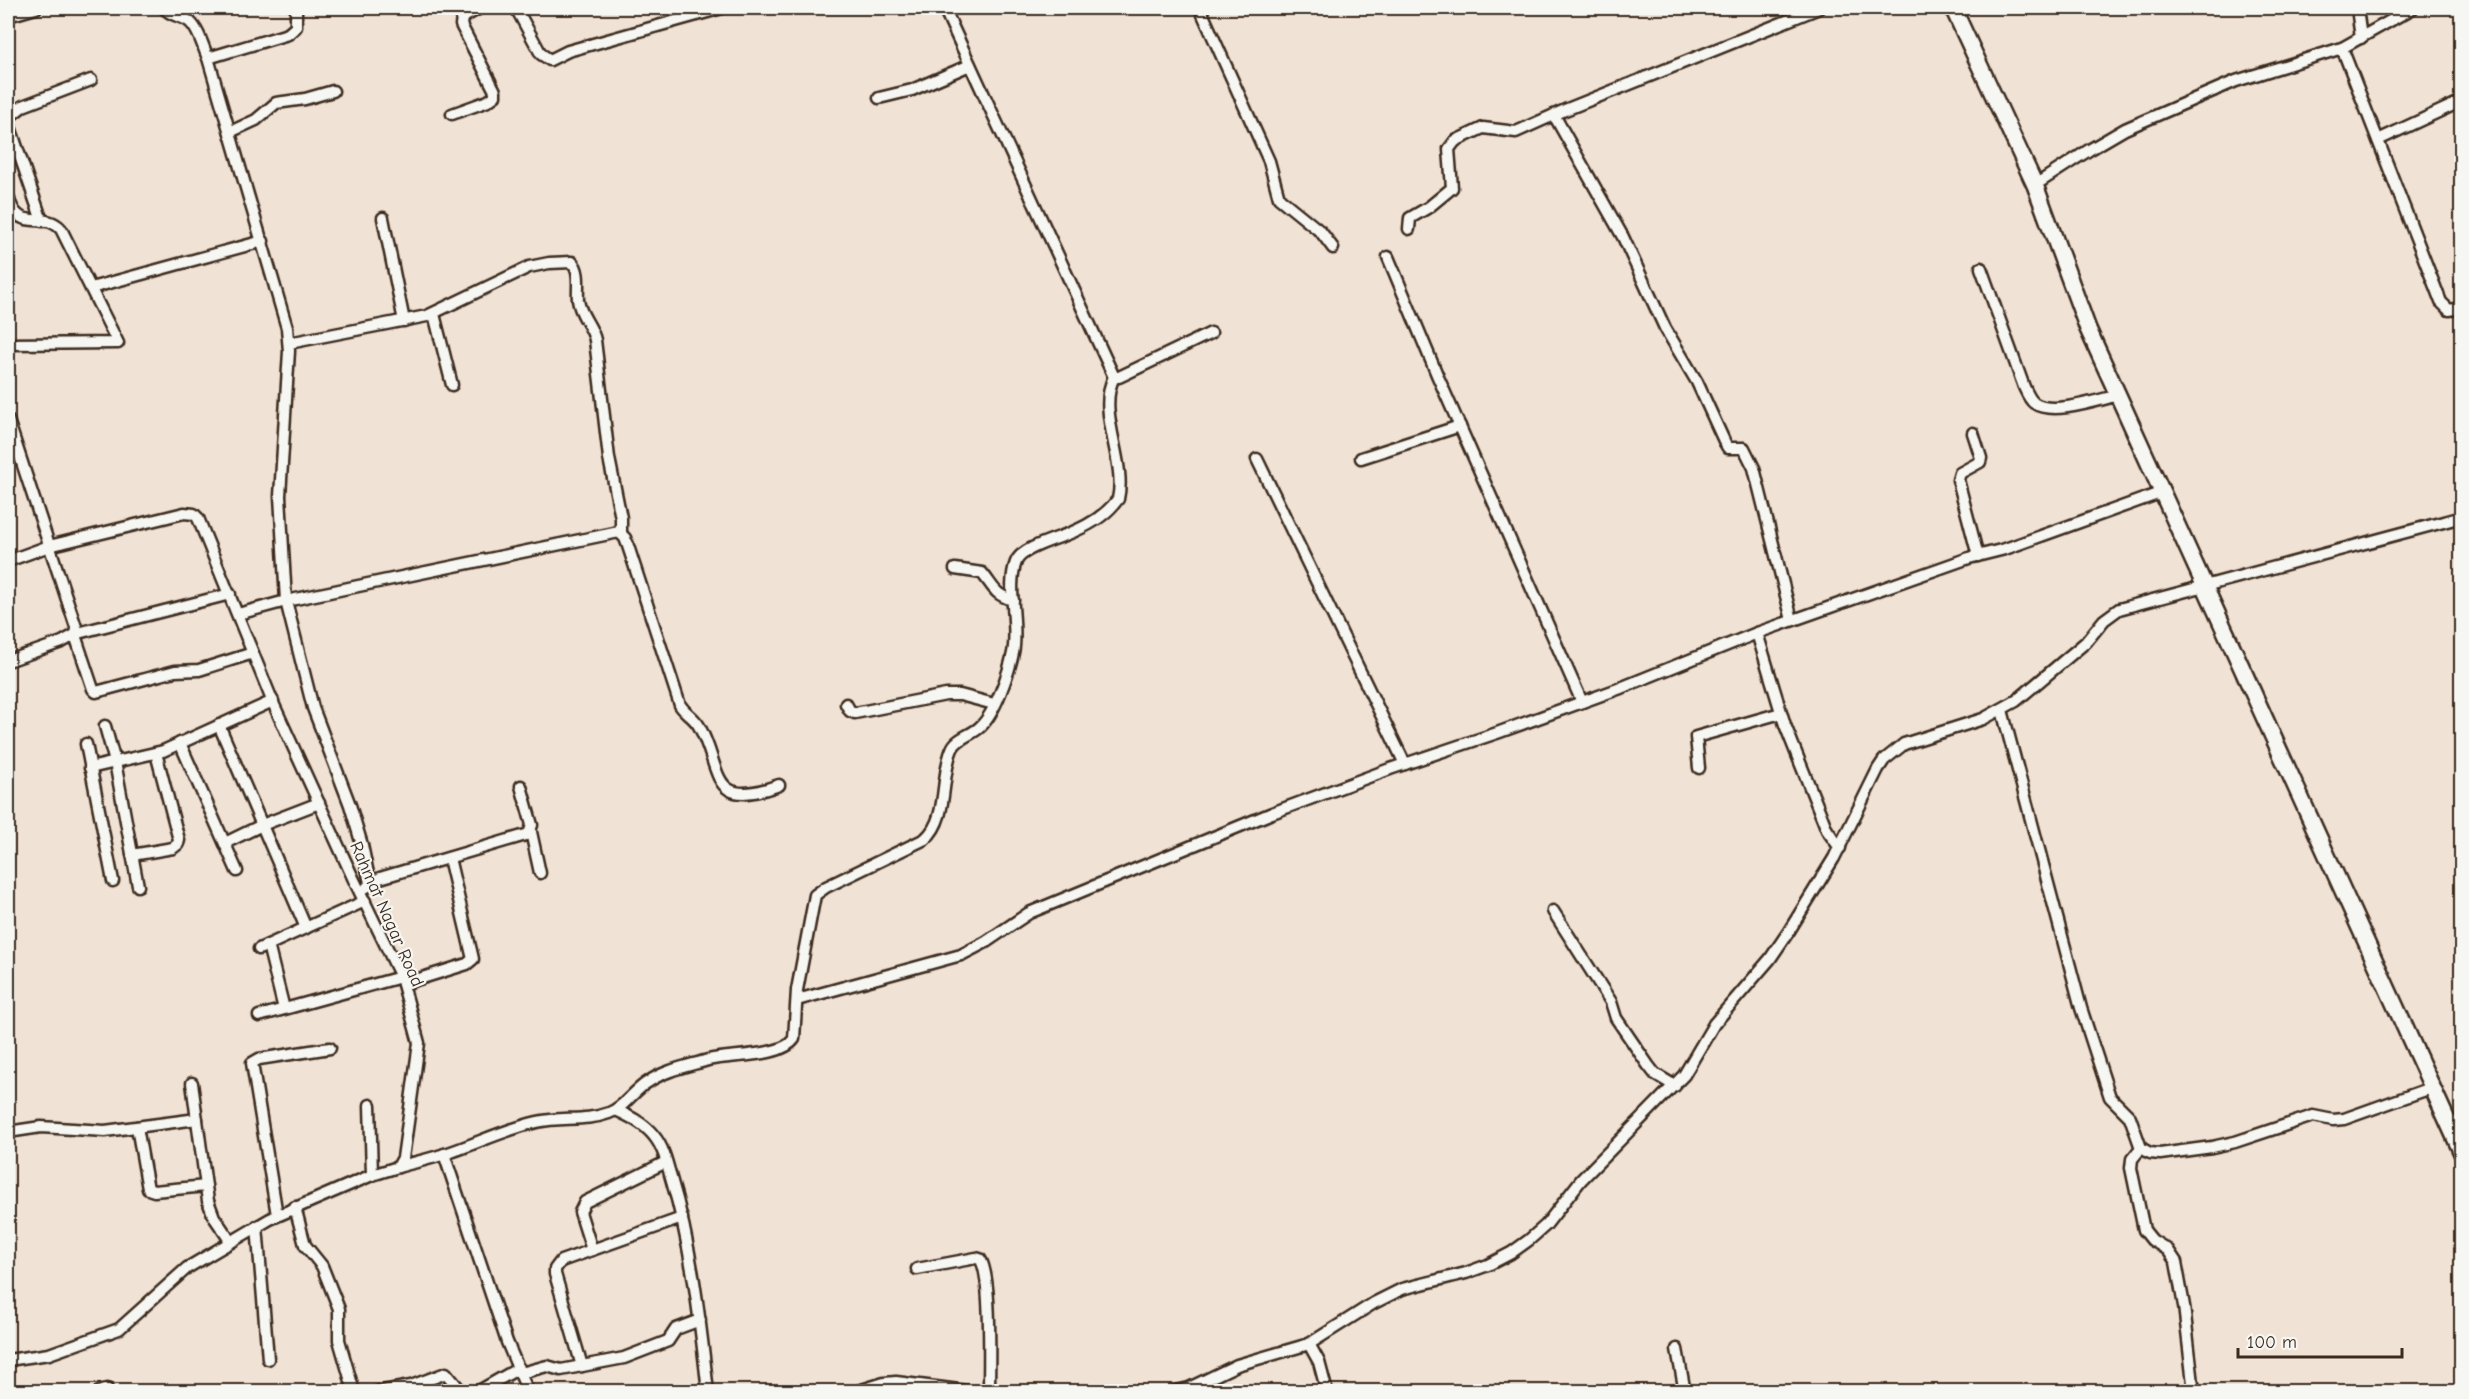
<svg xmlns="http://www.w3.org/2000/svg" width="2469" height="1399" viewBox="0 0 2469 1399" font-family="'Comic Neue',sans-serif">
  <rect width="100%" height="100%" fill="#f0e2d5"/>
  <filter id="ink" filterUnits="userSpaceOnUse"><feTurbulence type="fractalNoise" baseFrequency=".0167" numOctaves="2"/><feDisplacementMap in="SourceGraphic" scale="12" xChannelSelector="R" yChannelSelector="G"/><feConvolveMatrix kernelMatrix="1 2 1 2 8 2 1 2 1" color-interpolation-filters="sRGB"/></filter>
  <g filter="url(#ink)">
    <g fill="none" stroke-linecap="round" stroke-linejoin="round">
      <!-- street casing -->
      <g stroke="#3b2a1e" stroke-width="15">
        <g id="street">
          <path d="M164,8C172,17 181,15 190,22C199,30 203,47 208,58L288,34L296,27V8"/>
          <polyline points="516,8 541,54 550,60 568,51 722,8"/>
          <polyline points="944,8 1114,377 1119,377 1211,333"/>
          <polyline points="1200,8 1269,161 1279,198 1321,232 1333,248"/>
          <polyline points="2357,8 2361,38"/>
          <polyline points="8,16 36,8"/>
          <polyline points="2342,48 2441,302 2449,310 2462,308"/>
          <polyline points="208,58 287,328 289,351 280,496 286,601 313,708 350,805 362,845 370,883"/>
          <polyline points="879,98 912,90 970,65"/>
          <polyline points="452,114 488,101 495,96 495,91 461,25 462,18 480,8"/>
          <polyline points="1554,115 1623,237 1665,328 1697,382 1725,443 1728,448 1744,448 1754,468 1792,620"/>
          <polyline points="230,132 256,120 276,103 305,99 333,91"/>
          <polyline points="2378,140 2462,101"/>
          <polyline points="2035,185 2089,150 2125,129 2236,81 2342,48 2413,8"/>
          <path d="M8,196C18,236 44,209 61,229L118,343L8,344"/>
          <polyline points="383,218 404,321"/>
          <polyline points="42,221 8,121 9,117 23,106 91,80"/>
          <polyline points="1409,229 1410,218 1429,207 1452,188 1449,149 1455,141 1483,128 1516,132 1565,110 1819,8"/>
          <polyline points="1388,257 1438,377 1582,702"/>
          <path d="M1981,268L2024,387C2027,393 2029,399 2034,403C2052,416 2098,400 2119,395"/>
          <polyline points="91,288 263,241"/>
          <polyline points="434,314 452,385"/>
          <path d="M289,343L427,316L529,267L549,263L572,262C581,271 577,288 578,300C580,316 592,325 595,340L609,458L621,518V533"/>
          <polyline points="8,420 78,633 62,642 8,661"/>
          <polyline points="1973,433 1981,458 1980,462 1960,473 1958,480 1978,556"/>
          <polyline points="1361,458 1460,426"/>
          <polyline points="1257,459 1405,764"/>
          <polyline points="8,561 49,546 184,513 194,514 198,518 274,705 354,880 401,977 419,1043 403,1158 398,1167 372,1175 270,1219 187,1268 119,1329 49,1354 8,1360"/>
          <path d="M955,569L982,573C994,587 993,594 1013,600"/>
          <path d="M238,614L286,601L619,532L625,538L628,546L680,705C685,713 694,717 699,726C723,770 708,811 779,785"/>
          <polyline points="78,633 230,594"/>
          <polyline points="1757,633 1785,725 1827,830 1840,848"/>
          <polyline points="75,635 93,689 96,692 175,671 199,670 253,653"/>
          <polyline points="846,704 850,711 855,713 946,695 960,695 994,704"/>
          <polyline points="2002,710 2081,1008 2110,1097 2130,1117 2141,1148 2150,1153 2160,1154 2212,1147 2235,1142 2313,1116 2333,1120 2344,1119 2431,1088"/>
          <polyline points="219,725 306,928"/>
          <polyline points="105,726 115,762 138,886"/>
          <polyline points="180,743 237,871"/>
          <polyline points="86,744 113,881"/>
          <polyline points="90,768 163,751 273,701"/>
          <polyline points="1699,768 1696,737 1781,713"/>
          <polyline points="531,832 540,873"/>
          <polyline points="225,843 262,825 319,803"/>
          <polyline points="132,855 173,848 178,844 179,840 156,753"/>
          <polyline points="367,887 380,878 529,834 532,825 521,786"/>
          <polyline points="1553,911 1611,1002 1616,1018 1648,1065 1655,1074 1675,1086"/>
          <polyline points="268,945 284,1009"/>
          <polyline points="259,949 365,901"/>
          <polyline points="403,984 467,964 473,959 449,858"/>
          <polyline points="797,1000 961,955 986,942 1029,913 1272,813 1390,769 1497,733 1618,689 1757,633 1969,558 2005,549 2163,492"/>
          <polyline points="259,1016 401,977"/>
          <polyline points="192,1083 208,1201 214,1217 231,1242"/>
          <polyline points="370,1105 372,1175"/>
          <path d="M616,1110C630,1117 644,1123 654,1136C664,1148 667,1164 671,1178C692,1247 700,1320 708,1392"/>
          <polyline points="2448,1124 2462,1120"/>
          <polyline points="137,1127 148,1189 154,1191 206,1186"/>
          <polyline points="8,1132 41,1127 105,1131 197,1119"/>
          <polyline points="2141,1148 2132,1159 2131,1168 2144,1230 2152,1240 2168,1250 2176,1262 2184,1306 2194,1392"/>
          <polyline points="444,1154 507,1342 528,1392"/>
          <path d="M398,1167C416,1162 434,1158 451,1152C480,1142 507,1129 537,1122C562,1116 584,1122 609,1113C624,1108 634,1090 648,1082C665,1070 688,1066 708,1060C730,1054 781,1058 794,1039L797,990L815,895L826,887L925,839C949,818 940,777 952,749C956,738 972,735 980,727C995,714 1009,672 1013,653C1019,626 1006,587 1016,562C1021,547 1061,538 1075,531C1091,524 1108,513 1118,499C1127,461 1096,412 1114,377"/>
          <polyline points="295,1207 305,1245 322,1266 339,1309 339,1340 353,1388"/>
          <polyline points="277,1215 252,1063 259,1059 330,1048"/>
          <polyline points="257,1226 268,1359"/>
          <polyline points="592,1250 580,1212 585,1202 666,1162"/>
          <path d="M917,1269L976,1258L980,1259C992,1274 989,1368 989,1392"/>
          <polyline points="1309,1344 1319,1362 1327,1392"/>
          <polyline points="1677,1349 1685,1392"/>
          <polyline points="582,1366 555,1274 555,1269 561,1261 682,1218"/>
          <polyline points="521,1373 547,1366 561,1370 624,1358 668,1341 676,1329 700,1320"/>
          <polyline points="99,1392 107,1389"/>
          <polyline points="377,1392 411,1386 446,1373 462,1392"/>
          <polyline points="477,1392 519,1368"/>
          <polyline points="855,1392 884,1383 896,1382 975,1392"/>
          <polyline points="1172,1392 1189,1388 1237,1365 1309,1344 1374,1303 1402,1289 1466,1273 1488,1265 1511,1253 1529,1240 1546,1225 1581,1180 1684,1075 1714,1024 1770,959 1789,931 1834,858 1878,769 1884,760 1904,744 1983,719 2016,701 2086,642 2104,620 2119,609 2462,517"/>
        </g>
      </g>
      <!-- secondary casing -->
      <g stroke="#3b2a1e" stroke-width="20">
        <polyline id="secondary" points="1953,8 2035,185 2088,329 2462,1153"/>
      </g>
      <!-- street -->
      <use href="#street" stroke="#f6f6f2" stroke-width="10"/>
      <!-- secondary -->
      <use href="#secondary" stroke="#f6f6f2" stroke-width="15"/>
    </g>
  </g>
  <g text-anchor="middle" stroke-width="4.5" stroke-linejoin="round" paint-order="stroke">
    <!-- street labels -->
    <g font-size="18" fill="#3b2a1e" stroke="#f6f6f2">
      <text transform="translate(387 914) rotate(66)" y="6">Rahmat Nagar Road</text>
    </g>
  </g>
  <!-- margin -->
  <rect width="2469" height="1399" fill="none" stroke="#f6f6f2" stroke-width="30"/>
  <rect x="15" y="15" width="2439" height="1369" fill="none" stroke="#3b2a1e" stroke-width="2" filter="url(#ink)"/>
  <!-- scale -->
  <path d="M2238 1348v9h164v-9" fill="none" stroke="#3b2a1e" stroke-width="3"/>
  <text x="2247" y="1348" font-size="18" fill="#3b2a1e" stroke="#f6f6f2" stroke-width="4.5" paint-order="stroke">100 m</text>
</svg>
